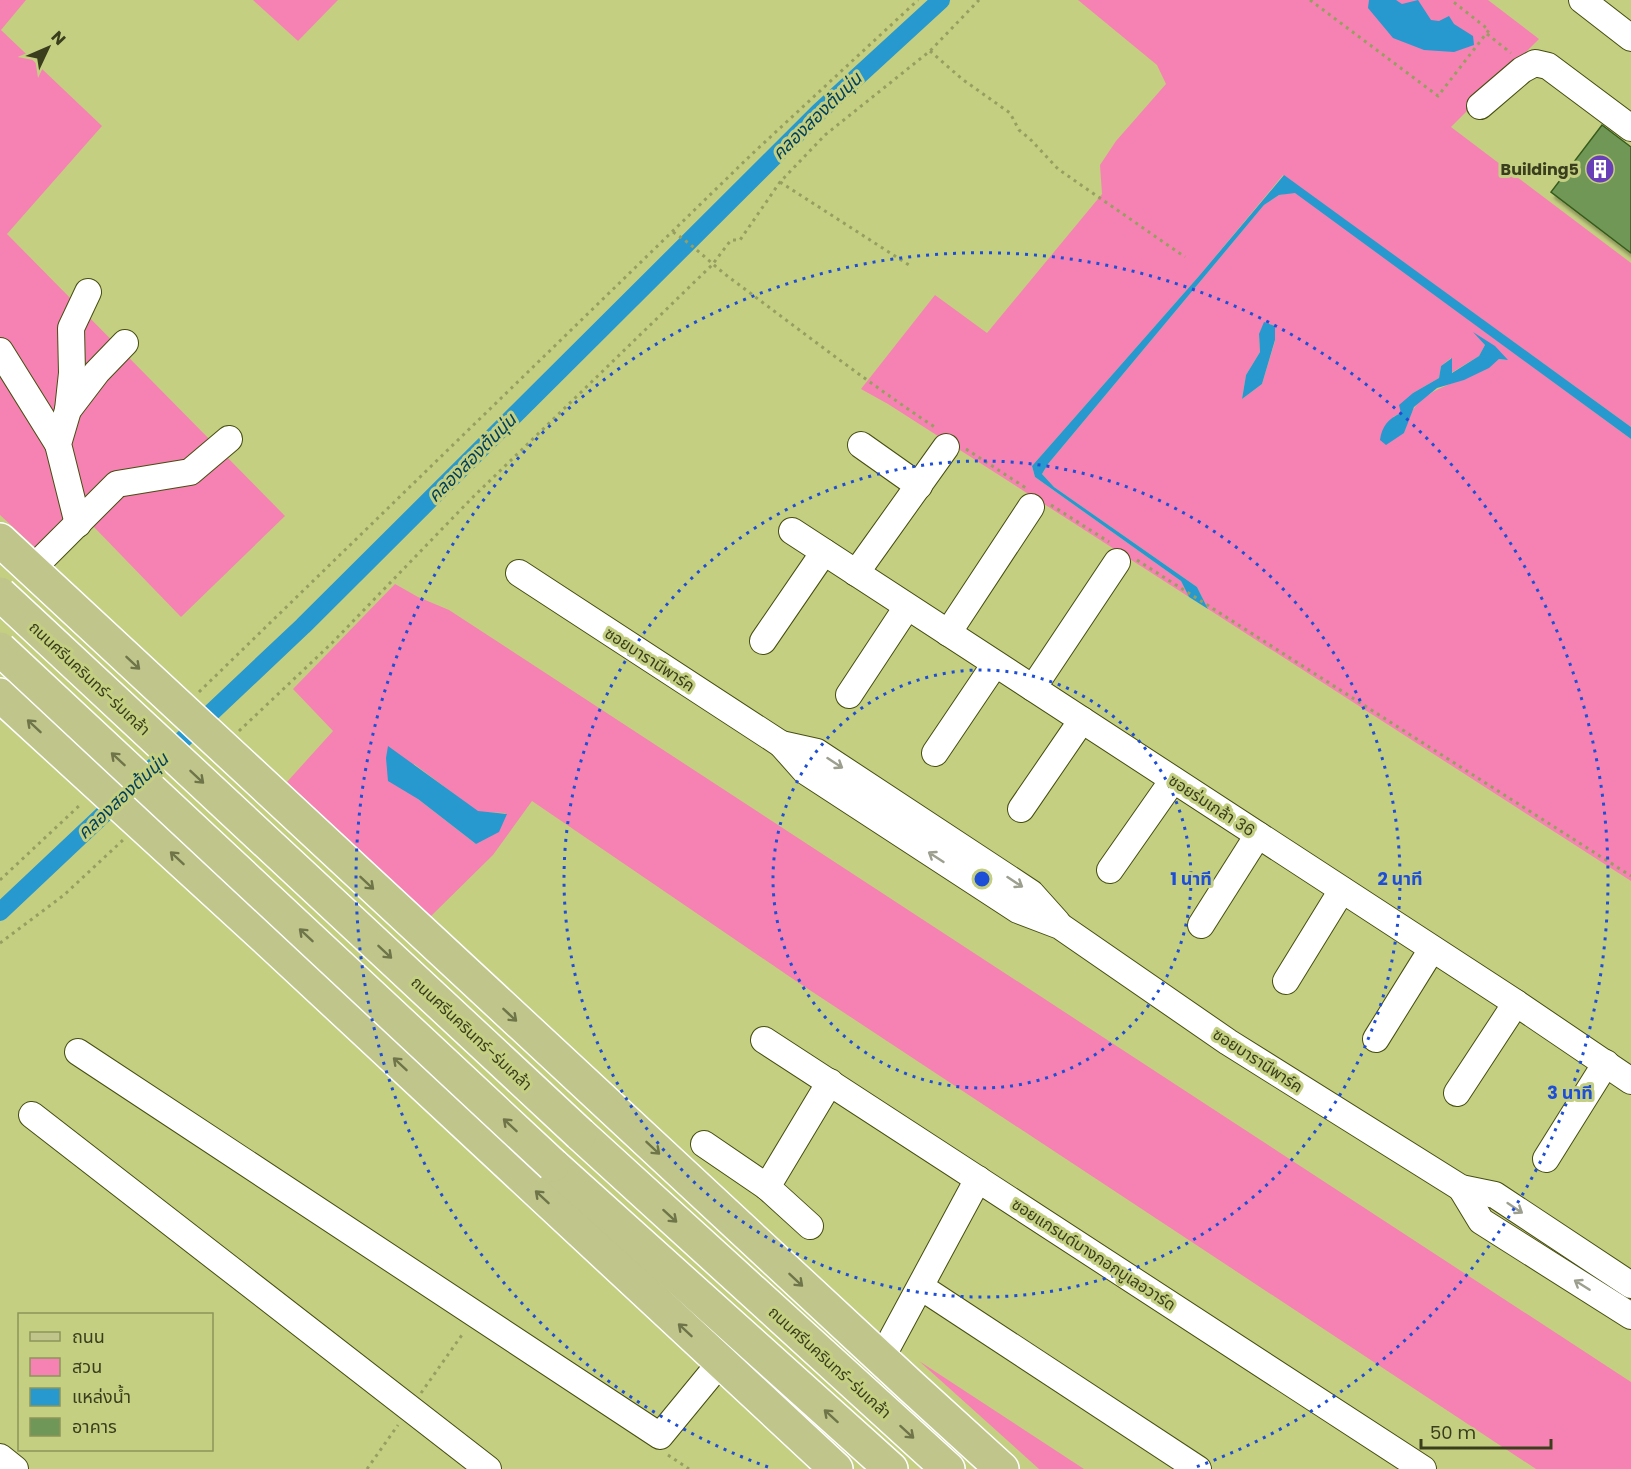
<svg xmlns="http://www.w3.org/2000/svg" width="1631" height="1469" viewBox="0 0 1631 1469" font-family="Poppins,'Noto Sans Thai',sans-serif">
  <defs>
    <filter id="shadow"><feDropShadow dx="3.5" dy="6" stdDeviation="1.5" flood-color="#0004"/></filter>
  </defs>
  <rect width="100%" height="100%" fill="#c5cf81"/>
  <!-- green -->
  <g fill="#f682b3" fill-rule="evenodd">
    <polygon points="0,0 26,0 1,30 102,126 7,234 285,516 181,617 93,526 54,565 0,515"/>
    <polygon points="253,0 338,0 298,41"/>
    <polygon points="1078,0 1488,0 1539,39 1451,127 1631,263 1631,427 1283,175 1199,276 1032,466 1035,477 1181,581 1189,597 888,404 861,389 935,295 987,333 1102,194 1100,165 1116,141 1166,84 1157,65"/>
    <path d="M1295,192L1631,439V881L1208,609L1197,587L1054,487L1042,474L1048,464L1264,205L1279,195ZM1265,323L1275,326V341L1262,384L1242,399L1246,375L1260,352L1259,335ZM1476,334L1507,360L1499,359C1474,382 1436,381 1415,407C1409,413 1407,425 1404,433L1393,417L1401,413L1413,393L1439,378L1441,366L1451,358V373L1479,356L1485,345Z"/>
    <path d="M395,584L418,597L449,610L1631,1382V1469H1536L796,981L532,801L493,855L429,918L287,782L333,731L293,689ZM414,764L478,812L506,813L476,844L418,799Z"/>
    <polygon points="919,1361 1084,1469 1039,1469"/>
  </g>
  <!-- water -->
  <g fill="#2799ce">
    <polygon points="1369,0 1396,0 1402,4 1418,0 1431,20 1439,21 1449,16 1454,24 1473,36 1474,45 1454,52 1424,50 1393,38 1368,8"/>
    <polygon points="1284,175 1631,427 1631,439 1295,193 1279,195 1264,205 1048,464 1042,474 1054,487 1197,587 1208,609 1189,597 1181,581 1035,477 1032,466 1199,276"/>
    <polygon points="1264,322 1275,326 1275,340 1262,384 1242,399 1246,375 1260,352 1259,334"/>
    <path d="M1473,332L1495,346L1508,360L1499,359L1489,368L1464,380L1437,388L1414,407L1404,433L1386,445L1380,440C1382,426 1388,419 1401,413L1399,405L1413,393L1439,378L1441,366L1452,358V373L1479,356L1485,345Z"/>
    <polygon points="388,746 478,811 507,814 499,832 476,844 418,799 388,781 386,758"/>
  </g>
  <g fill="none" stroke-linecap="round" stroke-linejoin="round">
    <!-- canal -->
    <polyline stroke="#2799ce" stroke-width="18" points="0,912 303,626 819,112 941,0"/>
  </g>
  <!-- building -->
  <polygon fill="#6f9757" stroke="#365b1b" stroke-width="1.5" filter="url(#shadow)" points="1602,125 1631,147 1631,253 1551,192"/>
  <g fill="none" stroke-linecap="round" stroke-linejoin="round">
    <!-- minor casing -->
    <g stroke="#474d0f" stroke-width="28">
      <g id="minor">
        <polyline points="1582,0 1631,38"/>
        <polyline points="1480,106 1522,70 1535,63 1548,66 1631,128"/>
        <polyline points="0,351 58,444"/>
        <polyline points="68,410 72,373 71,328 88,292"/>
        <polyline points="861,445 919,486"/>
        <polyline points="78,524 58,444 68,410 97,372 125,343"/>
        <polyline points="792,531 1516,1003 1631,1081"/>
        <polyline points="32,569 117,484 190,472 229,439"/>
        <polyline points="519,573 781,744 805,771 1018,910 1060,926 1228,1042 1461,1188 1495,1195 1631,1285"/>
        <polyline points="856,573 946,447"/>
        <polyline points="948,633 1031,507"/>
        <polyline points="763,641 824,552"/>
        <polyline points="1033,688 1117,562"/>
        <polyline points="849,695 907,607"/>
        <polyline points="781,744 817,752 1031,893 1057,922"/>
        <polyline points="935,753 995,664"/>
        <polyline points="1021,809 1082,720"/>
        <polyline points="1110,870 1173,780"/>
        <polyline points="1201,925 1258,835"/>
        <polyline points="1286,981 1342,890"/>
        <polyline points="1376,1039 1432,949"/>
        <polyline points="764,1040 1423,1469"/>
        <polyline points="78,1052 660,1436 720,1363"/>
        <polyline points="1457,1093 1516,1003"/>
        <polyline points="32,1115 488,1469"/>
        <polyline points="704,1144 767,1187 810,1226"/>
        <polyline points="1546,1159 1606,1063"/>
        <polyline points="767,1187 830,1082"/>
        <polyline points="1461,1188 1481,1221 1631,1316"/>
        <polyline points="921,1287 1198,1469"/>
        <polyline points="881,1359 978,1179"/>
        <polyline points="0,1457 15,1469"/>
      </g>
    </g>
    <!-- major casing -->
    <g stroke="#fff" stroke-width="36">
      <g id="major">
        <polyline points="0,540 912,1387 1002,1469"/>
        <polyline points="0,695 273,945 836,1469"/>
        <polyline points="580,1134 948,1469"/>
        <polyline points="553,1165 891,1469"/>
      </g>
    </g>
    <!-- path -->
    <g stroke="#979f60" stroke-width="3" stroke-dasharray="3 4.5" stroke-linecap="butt">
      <polyline points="1310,0 1438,96 1489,30 1451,0"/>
      <polyline points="1487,34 1511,53"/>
      <polyline points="930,51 962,79 1010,113 1019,130 1030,139 1058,169 1185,257"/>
      <polyline points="780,182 912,267"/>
      <path d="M673,232C695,246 713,266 734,281C801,331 867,382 936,428"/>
      <polyline points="966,449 1026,488"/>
      <polyline points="1051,505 1109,542"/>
      <polyline points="1137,560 1631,876"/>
      <polyline points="199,692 752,154 918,0"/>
      <polyline points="239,731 332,643 471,499 712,265 731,240 740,240 780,182 825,135 930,51 979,0"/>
      <polyline points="0,880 81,804"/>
      <polyline points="0,943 64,895 123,840"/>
      <polyline points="421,1393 464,1332"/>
      <polyline points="668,1455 689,1469"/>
      <polyline points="367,1469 398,1425"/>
    </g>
    <!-- minor -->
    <use href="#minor" stroke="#fff" stroke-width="26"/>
    <!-- major -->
    <use href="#major" stroke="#bfc58b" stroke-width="33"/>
    <!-- major-bridge casing -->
    <g stroke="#fff" stroke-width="36" stroke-linecap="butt">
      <g id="major-bridge">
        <polyline points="0,594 580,1134"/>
        <polyline points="0,649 553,1165"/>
      </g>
    </g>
    <!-- major-bridge -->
    <use href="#major-bridge" stroke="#bfc58b" stroke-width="33"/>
  </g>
  <!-- one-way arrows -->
  <defs><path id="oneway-shaft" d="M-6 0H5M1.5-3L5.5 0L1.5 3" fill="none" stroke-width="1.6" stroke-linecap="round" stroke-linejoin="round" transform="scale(1.5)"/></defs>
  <g stroke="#6f7449">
    <use href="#oneway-shaft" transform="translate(133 663) rotate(43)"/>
    <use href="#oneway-shaft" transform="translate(34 726) rotate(-137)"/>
    <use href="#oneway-shaft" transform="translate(118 759) rotate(-137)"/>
    <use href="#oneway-shaft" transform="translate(197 777) rotate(43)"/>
    <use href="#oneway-shaft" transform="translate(177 858) rotate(-137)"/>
    <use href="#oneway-shaft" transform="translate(367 883) rotate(43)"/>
    <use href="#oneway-shaft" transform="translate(306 935) rotate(-137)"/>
    <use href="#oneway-shaft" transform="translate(385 952) rotate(43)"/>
    <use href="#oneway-shaft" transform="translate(510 1015) rotate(43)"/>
    <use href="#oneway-shaft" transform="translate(400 1064) rotate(-137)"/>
    <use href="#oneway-shaft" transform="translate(510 1125) rotate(-137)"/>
    <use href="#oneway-shaft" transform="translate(653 1148) rotate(43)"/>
    <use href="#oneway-shaft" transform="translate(542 1197) rotate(-137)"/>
    <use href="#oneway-shaft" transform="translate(670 1216) rotate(42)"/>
    <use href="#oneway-shaft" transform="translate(796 1280) rotate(43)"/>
    <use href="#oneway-shaft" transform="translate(685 1330) rotate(-137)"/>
    <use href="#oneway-shaft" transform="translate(831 1416) rotate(-138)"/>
    <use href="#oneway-shaft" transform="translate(907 1432) rotate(42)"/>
  </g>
  <g stroke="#9c9e8e">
    <use href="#oneway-shaft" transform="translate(835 763) rotate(33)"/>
    <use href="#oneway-shaft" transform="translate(936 857) rotate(-147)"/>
    <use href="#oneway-shaft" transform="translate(1015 882) rotate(33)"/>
    <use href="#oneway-shaft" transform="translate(1515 1208) rotate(34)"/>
    <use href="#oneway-shaft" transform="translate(1582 1285) rotate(-148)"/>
  </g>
  <!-- distance rings -->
  <g fill="none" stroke="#1d4ed8" stroke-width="3" stroke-dasharray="3 6">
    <circle cx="982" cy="879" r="209"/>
    <circle cx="982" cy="879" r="418"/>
    <path d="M768 1467A626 626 0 1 1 1196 1467"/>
  </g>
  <!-- icons -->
  <defs>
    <g id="building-disc" transform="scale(1.5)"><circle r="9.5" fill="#683fb7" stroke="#c5cf81"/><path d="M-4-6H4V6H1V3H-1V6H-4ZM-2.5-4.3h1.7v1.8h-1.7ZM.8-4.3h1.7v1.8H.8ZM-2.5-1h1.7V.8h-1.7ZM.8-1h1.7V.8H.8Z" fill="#fff"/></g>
  </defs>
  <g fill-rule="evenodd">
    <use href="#building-disc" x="1600" y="169"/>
  </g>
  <g text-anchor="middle" stroke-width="6" stroke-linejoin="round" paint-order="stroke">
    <!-- poi labels -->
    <g font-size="16" font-weight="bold" fill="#3a3e1d" stroke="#c5cf81" text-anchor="end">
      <text x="1579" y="175">Building5</text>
    </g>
    <!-- street labels -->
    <g font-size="16" fill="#3a3e1d" stroke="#c5cf81">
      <text transform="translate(650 659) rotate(33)" y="6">ซอยบารานีพาร์ค</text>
      <text transform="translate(90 678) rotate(43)" y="6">ถนนศรีนครินทร์-ร่มเกล้า</text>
      <text transform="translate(1212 805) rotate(33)" y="6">ซอยร่มเกล้า 36</text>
      <text transform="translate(472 1033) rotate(43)" y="6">ถนนศรีนครินทร์-ร่มเกล้า</text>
      <text transform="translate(1258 1060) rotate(33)" y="6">ซอยบารานีพาร์ค</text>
      <text transform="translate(1094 1254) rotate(33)" y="6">ซอยแกรนด์บางกอกบูเลอวาร์ด</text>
      <text transform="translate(830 1362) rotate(42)" y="6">ถนนศรีนครินทร์-ร่มเกล้า</text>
    </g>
    <!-- water labels -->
    <g font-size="18" font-style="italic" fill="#00405c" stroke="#c5cf81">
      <text transform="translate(817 116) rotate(-44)" y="6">คลองสองต้นนุ่น</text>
      <text transform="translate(472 458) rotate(-45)" y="6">คลองสองต้นนุ่น</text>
      <text transform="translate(123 796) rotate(-43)" y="6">คลองสองต้นนุ่น</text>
    </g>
  </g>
  <circle cx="982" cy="879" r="9" fill="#1d4ed8" stroke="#c5cf81" stroke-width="3"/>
  <g font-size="18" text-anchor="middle" font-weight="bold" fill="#1d4ed8" stroke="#c5cf81" stroke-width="6" stroke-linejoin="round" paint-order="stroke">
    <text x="1191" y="885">1 นาที</text>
    <text x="1400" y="885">2 นาที</text>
    <text x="1570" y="1099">3 นาที</text>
  </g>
  <!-- legend -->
  <rect x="18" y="1313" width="195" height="138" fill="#c5cf81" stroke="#8d9559" stroke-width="1.5"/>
  <rect x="30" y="1332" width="30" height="9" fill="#bfc58b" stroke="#8d9559" stroke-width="1.5"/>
  <text x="72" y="1343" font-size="18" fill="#3a3e1d">ถนน</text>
  <rect x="30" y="1358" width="30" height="18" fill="#f682b3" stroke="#8d9559" stroke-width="1.5"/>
  <text x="72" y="1373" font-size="18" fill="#3a3e1d">สวน</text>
  <rect x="30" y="1388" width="30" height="18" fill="#2799ce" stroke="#8d9559" stroke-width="1.5"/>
  <text x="72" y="1403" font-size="18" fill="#3a3e1d">แหล่งน้ำ</text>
  <rect x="30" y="1418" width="30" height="18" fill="#6f9757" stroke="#8d9559" stroke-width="1.5"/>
  <text x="72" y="1433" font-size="18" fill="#3a3e1d">อาคาร</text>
  <!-- north arrow -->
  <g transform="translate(48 48) rotate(46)" stroke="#c5cf81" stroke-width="4.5" paint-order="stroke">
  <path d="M0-4.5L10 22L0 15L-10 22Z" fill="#3a3e1d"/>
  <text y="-9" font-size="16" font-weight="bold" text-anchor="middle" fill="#3a3e1d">N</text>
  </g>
  <!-- scale -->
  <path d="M1421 1439v9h130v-9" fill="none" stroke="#3a3e1d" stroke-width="3"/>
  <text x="1430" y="1439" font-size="18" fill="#3a3e1d" stroke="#c5cf81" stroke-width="4.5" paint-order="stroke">50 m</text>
</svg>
